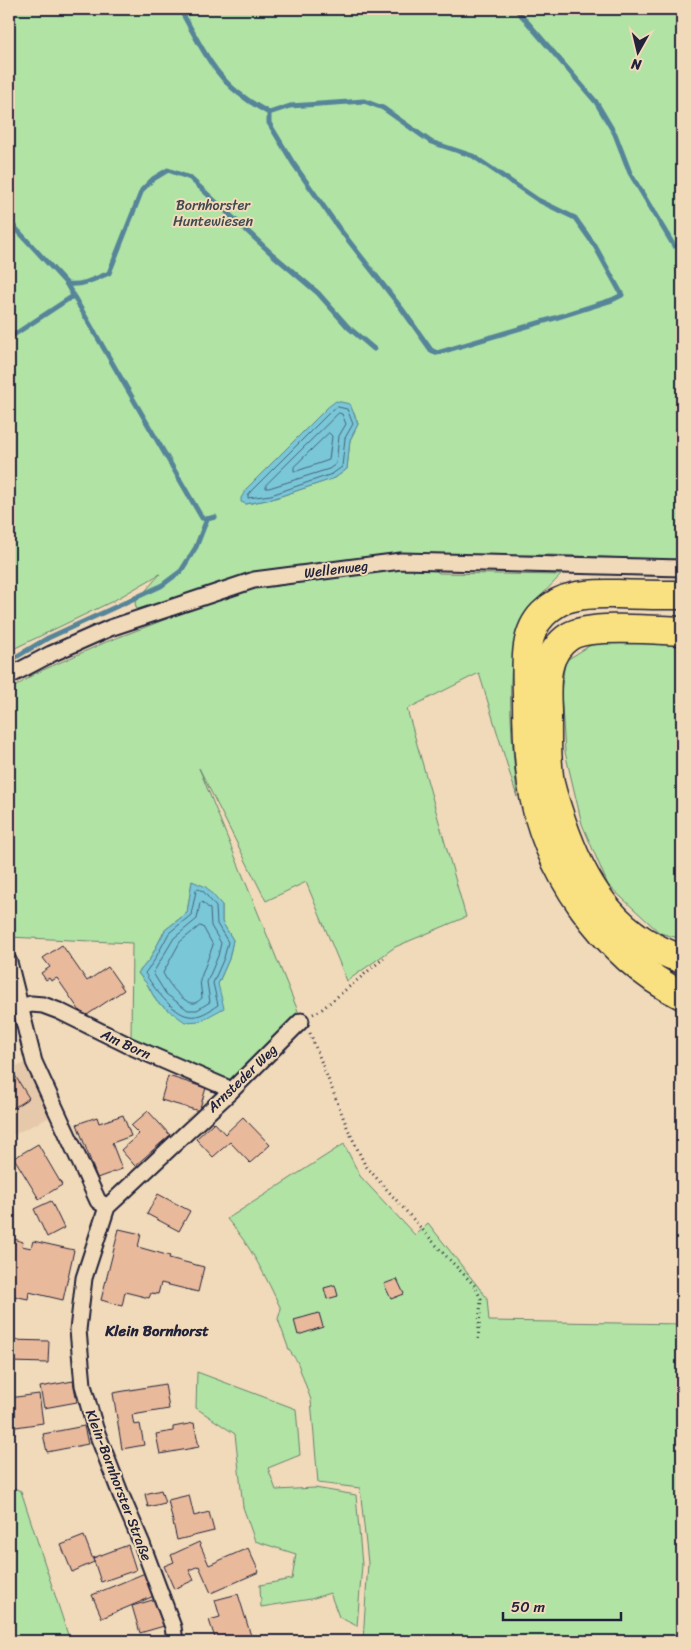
<svg xmlns="http://www.w3.org/2000/svg" width="691" height="1650" viewBox="0 0 691 1650" font-family="Sriracha,sans-serif">
  <rect width="100%" height="100%" fill="#f0dab9"/>
  <filter id="ink" filterUnits="userSpaceOnUse"><feTurbulence type="fractalNoise" baseFrequency=".02" numOctaves="2"/><feDisplacementMap in="SourceGraphic" scale="10" xChannelSelector="R" yChannelSelector="G"/><feConvolveMatrix kernelMatrix="1 2 1 2 8 2 1 2 1" color-interpolation-filters="sRGB"/></filter>
  <g filter="url(#ink)">
    <!-- built -->
    <polygon fill="#e6c9ab" points="26,1064 50,1117 9,1137 9,1067"/>
    <!-- green -->
    <g fill="#b0e3a4" stroke="#698270" fill-rule="evenodd">
      <path d="M9,9H682V560L548,555L385,556L255,574L137,610L135,603L160,574L113,601L9,651ZM354,413L358,424L350,440L347,469L335,478L272,499L246,504Z"/>
      <path d="M396,567H431L439,573L561,575C554,582 523,614 521,621C503,671 513,745 517,797L479,673L407,709L466,917L395,947L347,981L306,882L266,901L199,768L300,1016L228,1085L131,1040L132,943L9,937V691L34,674L106,642L256,585ZM192,881L222,905V922L233,940L229,959L218,984L157,1002L147,984L138,973L150,959L165,930L187,913Z"/>
      <polygon points="594,643 682,644 682,939 660,933 608,885 582,824 565,752 561,692 565,661"/>
      <path d="M344,1144L360,1176L415,1235L428,1223L487,1298L489,1321L682,1324V1641H363L368,1563L360,1488L318,1483L311,1400L297,1361L289,1350L278,1319L281,1309C266,1277 251,1246 227,1219Z"/>
      <polygon points="197,1372 296,1409 300,1455 268,1468 276,1490 315,1488 356,1495 362,1565 357,1626 339,1617 330,1593 311,1599 261,1607 260,1585 292,1579 296,1554 255,1541 243,1507 235,1434 196,1408"/>
      <polygon points="9,1486 21,1491 70,1641 9,1641"/>
    </g>
    <!-- water -->
    <g fill="#7ac7d8" stroke="#578599">
      <polygon points="336,401 350,404 358,424 350,440 347,469 335,478 272,499 246,504 241,502 241,498 247,488 328,407"/>
      <polygon points="192,881 206,887 222,905 222,922 233,940 229,959 218,984 224,1008 200,1021 185,1022 157,1002 147,984 138,973 150,959 165,930 187,913"/>
    </g>
    <g fill="none" stroke-linecap="round" stroke-linejoin="round">
      <!-- shore -->
      <g stroke="#45647a" stroke-width="1">
        <polygon points="338,407 347,409 353,424 345,438 342,467 332,474 271,495 248,498 248,495 251,491 331,411"/>
        <polygon points="339,413 342,414 346,424 339,436 336,464 329,469 269,488 266,488 266,485"/>
        <polygon points="329,433 332,436 329,460 297,471 294,471 294,467"/>
        <path d="M198,889L203,891L216,907L217,924L228,942L224,958L213,983L218,1005C209,1011 199,1018 189,1016C173,1014 152,986 145,973L154,961L169,933L191,915L196,891Z"/>
        <polygon points="202,902 210,909 211,926 221,943 218,956 207,982 210,1002 197,1010 188,1010 166,994 153,973 174,938 197,919 200,903"/>
        <path d="M200,926L203,927L213,945L200,980L202,998C200,1000 197,1002 195,1003C184,1005 167,982 163,973L180,942Z"/>
      </g>
      <!-- stream -->
      <g stroke="#578599" stroke-width="5">
        <path d="M180,9C196,37 211,71 237,92C247,100 258,107 269,113V123L293,163L338,227L402,309L431,350L437,353L444,351L555,318L612,300L622,295L595,246L575,218L538,200L473,156L431,142L383,108L364,101L290,106L269,113"/>
        <polyline points="516,9 596,102 615,134 630,173 674,246"/>
        <path d="M9,221L67,284C82,286 95,279 109,273L142,190L153,179L168,170L190,178L272,254L318,293L348,327L374,349"/>
        <polyline points="66,283 202,518 207,519"/>
        <polyline points="9,338 73,296"/>
        <polyline points="9,661 48,638 161,586 181,571 196,547 207,519 215,517"/>
      </g>
    </g>
    <!-- building -->
    <g fill="#e9b99c" stroke="#22223b">
      <polygon points="62,945 87,981 108,967 124,990 84,1017 57,978 51,981 49,978 46,980 41,973 50,967 43,958"/>
      <polygon points="14,1074 29,1098 10,1110 9,1078"/>
      <polygon points="168,1076 206,1088 199,1111 161,1100"/>
      <polygon points="148,1111 170,1135 135,1166 121,1150 139,1134 131,1126"/>
      <polygon points="123,1115 131,1136 112,1143 122,1169 97,1178 77,1124 97,1117 99,1123"/>
      <polygon points="243,1117 270,1145 250,1163 230,1142 213,1157 196,1139 214,1122 225,1134"/>
      <polygon points="38,1144 62,1185 39,1199 14,1158"/>
      <polygon points="158,1194 190,1211 179,1231 147,1214"/>
      <polygon points="51,1201 64,1228 47,1237 34,1209"/>
      <polygon points="119,1229 141,1234 138,1247 170,1256 169,1258 204,1267 198,1292 161,1283 158,1294 151,1293 149,1298 125,1292 122,1306 101,1300"/>
      <polygon points="9,1237 23,1242 22,1246 31,1248 33,1241 74,1250 63,1300 29,1292 28,1299 9,1295"/>
      <polygon points="397,1279 404,1294 391,1299 384,1284"/>
      <polygon points="335,1285 338,1296 327,1299 324,1288"/>
      <polygon points="319,1313 323,1327 298,1335 294,1320"/>
      <polygon points="9,1340 49,1341 48,1363 9,1362"/>
      <polygon points="73,1381 77,1402 44,1408 40,1387"/>
      <polygon points="165,1384 169,1409 132,1415 134,1425 140,1424 144,1445 122,1449 113,1393"/>
      <polygon points="39,1394 43,1423 9,1428 9,1398"/>
      <polygon points="194,1423 199,1447 160,1454 156,1434 173,1431 173,1427"/>
      <polygon points="84,1426 88,1444 47,1452 43,1434"/>
      <polygon points="161,1490 165,1503 148,1507 145,1494"/>
      <polygon points="189,1495 194,1516 209,1512 214,1531 177,1540 168,1500"/>
      <polygon points="84,1536 94,1562 72,1572 61,1545"/>
      <polygon points="199,1542 209,1565 248,1548 259,1572 211,1593 199,1566 189,1570 194,1580 174,1589 164,1566 174,1562 171,1555"/>
      <polygon points="128,1545 136,1570 101,1582 93,1558"/>
      <polygon points="145,1573 154,1596 102,1618 92,1595"/>
      <polygon points="238,1594 251,1636 232,1641 216,1641 209,1620 220,1617 215,1600"/>
      <polygon points="156,1599 164,1626 140,1633 132,1606"/>
    </g>
    <g fill="none" stroke-linecap="round" stroke-linejoin="round">
      <!-- minor casing -->
      <g stroke="#22223b" stroke-width="19">
        <g id="minor">
          <polyline points="9,676 51,654 110,628 254,580 401,561 682,568"/>
          <polyline points="9,962 34,1062 98,1201 107,1207"/>
          <polyline points="21,1007 31,1004 43,1005 59,1011 130,1046 225,1087 230,1092"/>
          <polyline points="175,1641 173,1627 142,1544 121,1495 95,1428 83,1385 78,1330 84,1278 107,1207 230,1092 301,1021"/>
        </g>
      </g>
      <!-- motorway casing -->
      <g stroke="#22223b" stroke-width="31">
        <g id="motorway">
          <path d="M682,595C661,595 639,595 618,594C603,594 587,593 573,597C562,599 551,606 543,614C522,635 527,669 527,697C527,726 528,755 532,784C543,867 606,958 682,995"/>
          <path d="M682,631C656,630 590,624 570,636C543,653 546,685 547,712C547,735 546,760 550,783C554,801 560,817 566,834C588,893 620,939 682,959"/>
        </g>
      </g>
      <!-- path -->
      <g stroke="#22223b" stroke-width="3" stroke-dasharray="1 4" stroke-linecap="butt">
        <polyline points="313,1014 321,1010 384,958"/>
        <polyline points="310,1033 347,1127 365,1165 445,1255 475,1286 481,1299 478,1340"/>
      </g>
      <!-- minor -->
      <use href="#minor" stroke="#f0dab9" stroke-width="15"/>
      <!-- motorway -->
      <use href="#motorway" stroke="#f9e181" stroke-width="28"/>
    </g>
  </g>
  <g text-anchor="middle" stroke-width="4" stroke-linejoin="round" paint-order="stroke">
    <!-- park labels -->
    <g font-size="14" fill="#3e4950" stroke="#f0dab9">
      <text x="213" y="210">Bornhorster<tspan x="213" dy="16">Huntewiesen</tspan></text>
    </g>
    <!-- street labels -->
    <g font-size="14" fill="#22223b" stroke="#f0dab9">
      <text transform="translate(336 569) rotate(-7)" y="5">Wellenweg</text>
      <text transform="translate(126 1044) rotate(25)" y="5">Am Born</text>
      <text transform="translate(242 1078) rotate(-44)" y="5">Arnsteder Weg</text>
      <text transform="translate(119 1485) rotate(69)" y="5">Klein-Bornhorster Straße</text>
    </g>
    <!-- neighbourhood labels -->
    <g font-size="15" font-weight="bold" fill="#22223b" stroke="#f0dab9">
      <text x="157" y="1336">Klein Bornhorst</text>
    </g>
  </g>
  <!-- margin -->
  <rect width="691" height="1650" fill="none" stroke="#f0dab9" stroke-width="30"/>
  <rect x="15" y="15" width="661" height="1620" fill="none" stroke="#22223b" stroke-width="2" filter="url(#ink)"/>
  <!-- north arrow -->
  <g transform="translate(638 52) rotate(188)" stroke="#f0dab9" stroke-width="4" paint-order="stroke">
  <path d="M0-4L9 19L0 12L-9 19Z" fill="#22223b"/>
  <text y="-8" font-size="14" font-weight="bold" text-anchor="middle" fill="#22223b">N</text>
  </g>
  <!-- scale -->
  <path d="M503 1612v8h118v-8" fill="none" stroke="#22223b" stroke-width="2.5"/>
  <text x="511" y="1612" font-size="15" fill="#22223b" stroke="#f0dab9" stroke-width="4" paint-order="stroke">50 m</text>
</svg>
